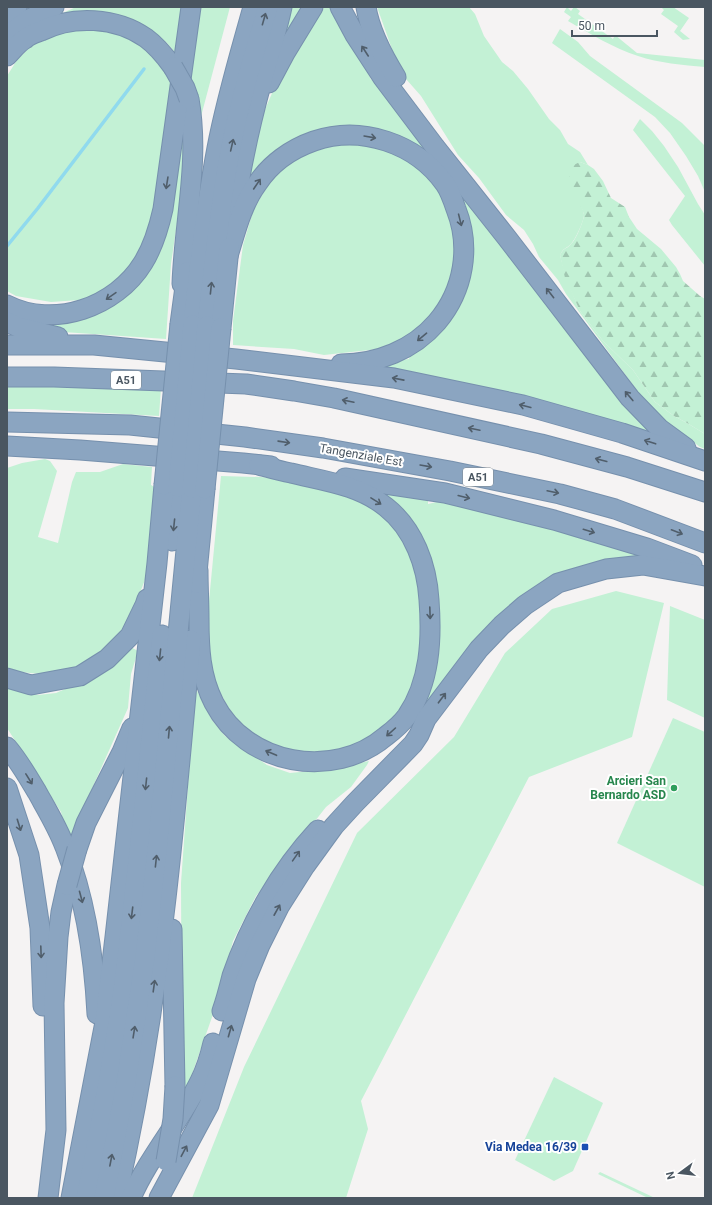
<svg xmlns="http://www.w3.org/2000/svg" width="712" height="1205" viewBox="0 0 712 1205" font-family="Roboto,sans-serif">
  <defs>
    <pattern id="forest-firs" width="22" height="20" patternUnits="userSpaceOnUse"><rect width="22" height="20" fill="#c3f1d5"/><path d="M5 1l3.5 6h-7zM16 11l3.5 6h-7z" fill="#a0c6b0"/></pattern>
  </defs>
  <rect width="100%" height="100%" fill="#f5f3f3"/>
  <!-- green -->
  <g fill="#c3f1d5">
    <polygon points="76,7 183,7 178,56 167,43 155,33 38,24"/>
    <polygon points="197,7 230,7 199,124 193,86 190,76"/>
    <polygon points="286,7 305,7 277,53"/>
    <polygon points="324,7 334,7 368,72 371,80 376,77 654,433 653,437 365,369 392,361 409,359 411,352 464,288 444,173 330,129 247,187 256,134 266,107 280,75"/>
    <path d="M377,7H469L475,14L484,36L502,62L513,71L528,89L549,119L560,130L568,144L580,152L588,165L580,162L572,186C575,192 584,209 584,215C584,221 575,240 571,244C566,249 564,247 560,255L566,278L580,311L603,341L633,370L655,402L674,416L687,423L705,434V449L700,447L652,411L566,294L558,280L539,257L533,244L524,230L506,215L479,178L458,155L421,96L406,79L398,66Z"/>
    <path d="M567,7L571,11L574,7H575L580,11L578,14L613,39L615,35L637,53L705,60V67C683,65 659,63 638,56C613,48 591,34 568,21L571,17L564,12Z"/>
    <polygon points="661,7 673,7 689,18 680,31 690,39 683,40 674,32 678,26 661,14 664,10"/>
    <polygon points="110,28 145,46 168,71 173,88 156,217 143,255 130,269 94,299 51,302 16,296 7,291 7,76 17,60 30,47 48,37 64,31"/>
    <polygon points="560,29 578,42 590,56 682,123 705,146 705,192 698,176 686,156 670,133 655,117 552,43"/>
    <polygon points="640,119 652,131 664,146 678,167 698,204 705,215 705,266 672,225 669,220 685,196 633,130"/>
    <polygon points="186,121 187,156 171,264 166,339 63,332 30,320 90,315 171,214"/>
    <polygon points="342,141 367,144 392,152 410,162 431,181 446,202 454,219 457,260 439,313 397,347 324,355 294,349 233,345 233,321 243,245 253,211 268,184 286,163 297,155"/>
    <polygon points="7,383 161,388 159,416 34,409 7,409"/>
    <polygon points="45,459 50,461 57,471 38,537 58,543 72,482 76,472 100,472 123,464 152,467 151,485 156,488 148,572 141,590 134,615 114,643 93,658 73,668 52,675 20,672 7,668 7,468 22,463"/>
    <polygon points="221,476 261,477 311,482 375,506 411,548 425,628 416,676 402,708 390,725 338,755 289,753 243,731 228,707 215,684 209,657 208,633 209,601"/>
    <polygon points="365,486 428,498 428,504 441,501 511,518 622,548 666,563 556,580 417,721 434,577"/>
    <polygon points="616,591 664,603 632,737 529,777 361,1101 368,1129 346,1198 192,1198 244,1067 357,833 454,737 505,653 552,609"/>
    <polygon points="670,606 705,620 705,718 667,700"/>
    <polygon points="127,645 138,651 131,674 128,708 86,802 69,845 61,812 7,728 7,686 21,689 38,695 56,693 79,683"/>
    <polygon points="195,687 212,720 225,736 267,765 290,773 330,769 369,761 367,765 351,787 326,807 256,896 233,941 218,1000 190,1080 182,1099 181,883"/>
    <polygon points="673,718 705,732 705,887 617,843"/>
    <polygon points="554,1077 603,1103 573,1171 554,1181 515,1160"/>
    <polygon points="600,1172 655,1198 648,1198 598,1174"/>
  </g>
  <!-- forest -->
  <path fill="url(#forest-firs)" d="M580,162L588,165L594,169L603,181L611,198L625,207L629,217L637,229L661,249L676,267L680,274L683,281L700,296L705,299V434L687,423L674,416L655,402L633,370L603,341L580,311L565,278L560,255C565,246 566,250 571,244C576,240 583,222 584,216C584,213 582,209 581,207C575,191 558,170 580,162Z"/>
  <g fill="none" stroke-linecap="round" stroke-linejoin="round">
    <!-- stream -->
    <polyline stroke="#90daee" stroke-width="3.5" points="7,246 38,208 144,69"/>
    <!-- highway casing -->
    <g stroke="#7690ad" stroke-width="21">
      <g id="highway">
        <polyline points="340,7 355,35 383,78 435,147 507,238 630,398 660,429 686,448"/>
        <path d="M366,7C370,32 383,56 396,77"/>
        <polyline points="7,16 17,7"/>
        <polyline points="7,36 29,19 54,7"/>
        <path d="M7,56C13,50 18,43 25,39C29,35 36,33 41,31C73,15 116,17 146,38C157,46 165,56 173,67"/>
        <polyline points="269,83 285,53 313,7"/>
        <path d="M234,215C240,170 250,125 262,81C268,56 277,32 282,7"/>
        <path d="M227,259C235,234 241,206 257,184C270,164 291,149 314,141C361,125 416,143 445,184C450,191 453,200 456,209C471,247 464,290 437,322C413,350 377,364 341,364"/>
        <path d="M182,284C184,223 200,160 189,99"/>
        <path d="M7,305C54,329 116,307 143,263C153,247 159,227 163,209L191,7"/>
        <polyline points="7,322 18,327 58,337"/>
        <polyline points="180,324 187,272"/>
        <path d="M193,325C199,266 206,206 217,148C226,100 240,54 253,7"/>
        <path d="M207,326C213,270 219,213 229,157C238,107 253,57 268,7"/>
        <polyline points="221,328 229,248"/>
        <polyline points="7,345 94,345 236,359 394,378 523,405 622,433 705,461"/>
        <polyline points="7,377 54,377 246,384 294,391 334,398 541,444 627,467 705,492"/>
        <polyline points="7,422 130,425 245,437 323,448 450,471 560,494 615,509 705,543"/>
        <polyline points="7,446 80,450 243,463 271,466"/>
        <polyline points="345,478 445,493 554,520 647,548 692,565"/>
        <polyline points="172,541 178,487"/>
        <path d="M198,570C198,586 199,602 199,618C199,647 200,676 214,703C246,765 333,781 386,736C394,730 401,724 407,716C430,682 432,640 429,600C427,566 414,529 386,507C359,485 324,481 291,473C280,471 270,468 259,465"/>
        <polyline points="196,583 205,489"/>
        <polyline points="7,678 31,685 80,676 107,659 130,636 145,605 147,599"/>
        <path d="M7,747C19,761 28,777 37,792C47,810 58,828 65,847C86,900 94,956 97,1014"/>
        <polyline points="7,788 29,855 40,928 43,1006"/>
        <polyline points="77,849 86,823 122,752 132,728"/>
        <polyline points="172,929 175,1086"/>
        <path d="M222,1011C226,1000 229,988 232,976C250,923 280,871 318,830"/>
        <path d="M117,1196C139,1098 155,998 166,898C176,812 183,726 191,640"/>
        <polyline points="48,1198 56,1130 54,1003 58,937 61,912 67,885"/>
        <polyline points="71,1198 105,1022 115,937 157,563 164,485"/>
        <path d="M86,1198C100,1129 113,1060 123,990C138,872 149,753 162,635"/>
        <polyline points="104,1198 126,1083 145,957 157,851 192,488"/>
        <path d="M131,1198C149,1156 180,1122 200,1081C206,1069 210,1056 213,1043"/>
        <polyline points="159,1198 209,1105 246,979 260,945 279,907 305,866 334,826 355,803 413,744 419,735 426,719 479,649 502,625 525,605 558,583 606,569 643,565 705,576"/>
      </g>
    </g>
    <!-- highway -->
    <use href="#highway" stroke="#8ba5c1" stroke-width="19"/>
    <!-- highway-bridge casing -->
    <g stroke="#7690ad" stroke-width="21" stroke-linecap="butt">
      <g id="highway-bridge">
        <polyline points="173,67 185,88 189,99"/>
        <polyline points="164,485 180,324"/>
        <polyline points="178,487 193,325"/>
        <polyline points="192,488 207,326"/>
        <polyline points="205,489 221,328"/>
        <polyline points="67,885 77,849"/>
        <polyline points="166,1161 173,1119 175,1086"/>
      </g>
    </g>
    <!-- highway-bridge -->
    <use href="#highway-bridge" stroke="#8ba5c1" stroke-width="19"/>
  </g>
  <!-- one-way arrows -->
  <defs><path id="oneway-shaft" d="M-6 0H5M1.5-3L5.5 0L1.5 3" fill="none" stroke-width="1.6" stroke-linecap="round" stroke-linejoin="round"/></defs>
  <g stroke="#505e6b">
    <use href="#oneway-shaft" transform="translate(264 19) rotate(-74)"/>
    <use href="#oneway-shaft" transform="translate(365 51) rotate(-123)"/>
    <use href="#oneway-shaft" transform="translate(370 137) rotate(10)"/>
    <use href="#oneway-shaft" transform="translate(232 145) rotate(-77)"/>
    <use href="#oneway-shaft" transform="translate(167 183) rotate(99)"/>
    <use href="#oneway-shaft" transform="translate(257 184) rotate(-56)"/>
    <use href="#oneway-shaft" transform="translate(460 220) rotate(76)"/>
    <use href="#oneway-shaft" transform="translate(211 288) rotate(-84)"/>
    <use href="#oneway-shaft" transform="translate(550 293) rotate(-128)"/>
    <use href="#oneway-shaft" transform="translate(111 296) rotate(145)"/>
    <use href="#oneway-shaft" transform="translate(422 337) rotate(140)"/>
    <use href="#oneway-shaft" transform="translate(398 379) rotate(-169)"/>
    <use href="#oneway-shaft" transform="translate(629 396) rotate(-130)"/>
    <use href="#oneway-shaft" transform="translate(348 401) rotate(-168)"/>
    <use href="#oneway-shaft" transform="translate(525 406) rotate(-166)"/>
    <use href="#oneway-shaft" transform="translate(474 429) rotate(-168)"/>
    <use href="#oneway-shaft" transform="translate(284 442) rotate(8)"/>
    <use href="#oneway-shaft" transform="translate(650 442) rotate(-162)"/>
    <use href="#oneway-shaft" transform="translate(601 460) rotate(-165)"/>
    <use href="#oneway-shaft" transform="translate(426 466) rotate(10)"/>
    <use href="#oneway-shaft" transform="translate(553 492) rotate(12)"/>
    <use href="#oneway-shaft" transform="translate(464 497) rotate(14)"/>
    <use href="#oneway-shaft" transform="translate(376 501) rotate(32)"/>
    <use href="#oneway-shaft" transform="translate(174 525) rotate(96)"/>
    <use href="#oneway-shaft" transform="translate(589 531) rotate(17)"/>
    <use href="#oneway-shaft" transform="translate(677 532) rotate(21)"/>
    <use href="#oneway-shaft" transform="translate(430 613) rotate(88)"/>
    <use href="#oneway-shaft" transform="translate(160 655) rotate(96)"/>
    <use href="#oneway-shaft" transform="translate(442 698) rotate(-53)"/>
    <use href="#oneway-shaft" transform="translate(169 732) rotate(-85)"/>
    <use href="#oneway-shaft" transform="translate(391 732) rotate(138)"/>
    <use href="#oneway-shaft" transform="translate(271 753) rotate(-157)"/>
    <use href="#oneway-shaft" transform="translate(29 779) rotate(58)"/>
    <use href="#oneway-shaft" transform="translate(146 784) rotate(96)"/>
    <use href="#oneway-shaft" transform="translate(19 825) rotate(73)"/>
    <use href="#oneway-shaft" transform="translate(296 856) rotate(-55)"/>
    <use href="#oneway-shaft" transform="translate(156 861) rotate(-84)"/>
    <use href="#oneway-shaft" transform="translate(81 897) rotate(75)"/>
    <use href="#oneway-shaft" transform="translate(277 910) rotate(-61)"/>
    <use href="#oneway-shaft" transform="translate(132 913) rotate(97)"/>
    <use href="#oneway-shaft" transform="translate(41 952) rotate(88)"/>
    <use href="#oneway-shaft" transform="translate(154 986) rotate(-82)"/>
    <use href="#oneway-shaft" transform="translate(230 1031) rotate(-74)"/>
    <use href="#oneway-shaft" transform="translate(134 1032) rotate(-81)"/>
    <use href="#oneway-shaft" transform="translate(184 1151) rotate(-62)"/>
    <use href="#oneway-shaft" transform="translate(111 1160) rotate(-79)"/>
  </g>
  <!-- markers -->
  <circle fill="#2e9e5b" stroke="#fff" stroke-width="1.5" cx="674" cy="788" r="4"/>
  <rect fill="#1a4fb4" stroke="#fff" stroke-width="1.5" x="581" y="1143" width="8" height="8" rx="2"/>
  <g text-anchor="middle" stroke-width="4" stroke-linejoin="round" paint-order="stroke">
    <!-- shield labels -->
    <g fill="#fff" stroke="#808990" stroke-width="1">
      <rect x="111" y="371" width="30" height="18" rx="3"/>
      <rect x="463" y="468" width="30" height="18" rx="3"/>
    </g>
    <g font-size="11" font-weight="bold" fill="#4a5661">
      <text x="126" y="384">A51</text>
      <text x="478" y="481">A51</text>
    </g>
    <!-- street labels -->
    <g font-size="12" fill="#4a5661" stroke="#fff">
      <text transform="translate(361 455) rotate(10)" y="4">Tangenziale Est</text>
    </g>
    <!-- leisure labels -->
    <g font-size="12" font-weight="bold" fill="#27864d" stroke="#fff" text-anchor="end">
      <text x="666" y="785">Arcieri San<tspan x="666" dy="14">Bernardo ASD</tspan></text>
    </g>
    <!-- transit labels -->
    <g font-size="12" font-weight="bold" fill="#164399" stroke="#fff" text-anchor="end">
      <text x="577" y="1151">Via Medea 16/39</text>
    </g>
  </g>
  <!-- border -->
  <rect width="712" height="1205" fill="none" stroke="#4a5661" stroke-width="16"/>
  <!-- north arrow -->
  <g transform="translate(680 1173) rotate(255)" stroke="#ffffff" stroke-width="3" paint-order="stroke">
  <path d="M0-3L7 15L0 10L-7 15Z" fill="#4a5661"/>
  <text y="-6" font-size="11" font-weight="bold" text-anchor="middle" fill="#4a5661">N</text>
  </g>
  <!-- scale -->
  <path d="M572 30v6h85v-6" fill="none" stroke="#4a5661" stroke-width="2"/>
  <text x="578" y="30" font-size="12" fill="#4a5661" stroke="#ffffff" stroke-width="3" paint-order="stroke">50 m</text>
</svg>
